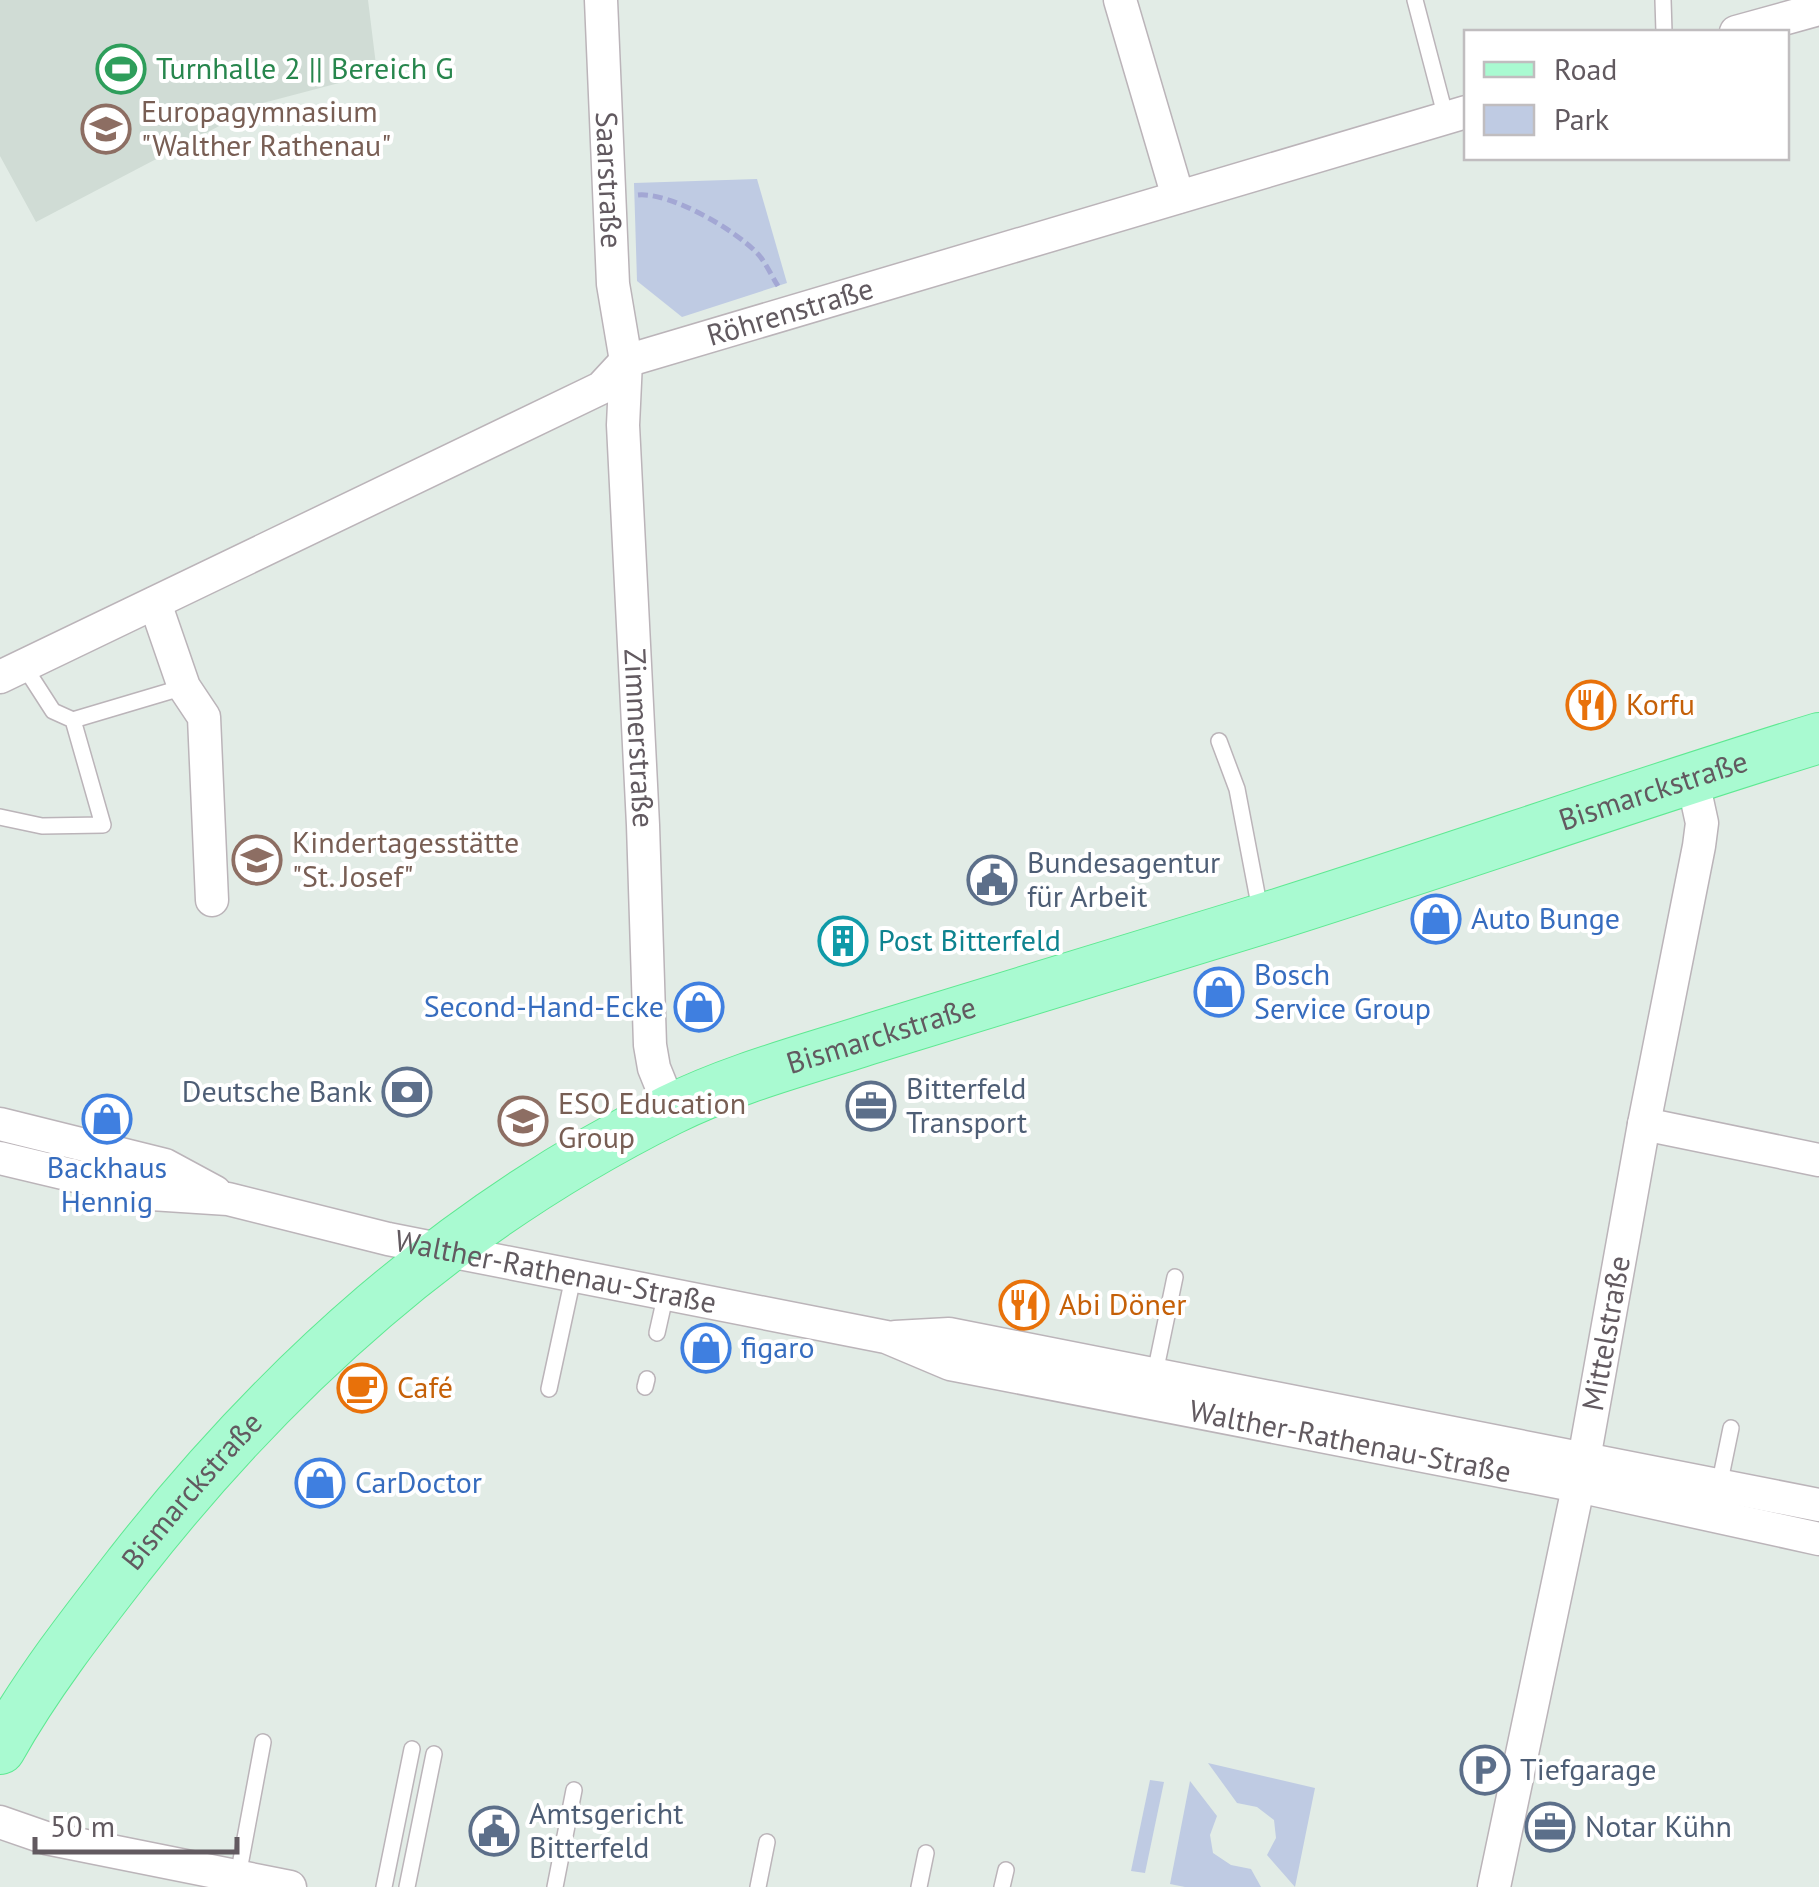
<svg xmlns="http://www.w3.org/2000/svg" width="1819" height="1887" viewBox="0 0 1819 1887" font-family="'PT Sans',sans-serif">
  <rect width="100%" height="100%" fill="#e2ece6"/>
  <!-- education -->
  <polygon fill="#d0dcd5" points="0,0 368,0 377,73 263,103 36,222 0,156"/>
  <!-- green -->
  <g fill="#bfcbe3">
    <polygon points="757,179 787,283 682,317 637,281 634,183"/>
    <polygon points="1208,1763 1315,1788 1295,1887 1267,1855 1276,1838 1274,1820 1257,1807 1237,1803"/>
    <polygon points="1150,1780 1164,1782 1145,1873 1131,1871"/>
    <polygon points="1190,1781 1217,1816 1210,1835 1213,1853 1231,1865 1251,1869 1261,1887 1185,1887 1170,1884"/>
  </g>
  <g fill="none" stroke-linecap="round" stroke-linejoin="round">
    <!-- lane casing -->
    <g stroke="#bbb4b9" stroke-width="18">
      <g id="lane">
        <polyline points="1415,0 1446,118"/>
        <polyline points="1663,0 1664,32"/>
        <polyline points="73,720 184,687"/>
        <polyline points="1219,741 1237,789 1261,915"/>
        <polyline points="0,817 42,826 103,825 73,720 53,711 24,666"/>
        <polyline points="657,1333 666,1293"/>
        <polyline points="1155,1373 1175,1277"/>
        <polyline points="645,1387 647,1379"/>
        <polyline points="549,1389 574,1273"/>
        <polyline points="1719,1486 1731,1428"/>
        <polyline points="238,1876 263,1742"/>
        <polyline points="384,1887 412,1749"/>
        <polyline points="407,1887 434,1754"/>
        <polyline points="555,1887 574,1790"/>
        <polyline points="758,1887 767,1842"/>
        <polyline points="919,1887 926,1853"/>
        <polyline points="1002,1887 1006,1870"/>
      </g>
    </g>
    <!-- street casing -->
    <g stroke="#bbb4b9" stroke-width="35">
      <g id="street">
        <path id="s1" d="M601,0L613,284L626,361L623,425L643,825L650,1045L654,1068L671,1110"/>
        <polyline points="1120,0 1178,197"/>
        <polyline points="1736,32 1819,9"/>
        <polyline points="155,603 184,687 204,717 212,900"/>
        <path id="s2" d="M0,677L601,388L626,361L1466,112"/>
        <polyline points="0,1124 165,1165 215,1192"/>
        <polyline points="1644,1124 1819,1160"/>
        <path id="s3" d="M0,1158L151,1194L228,1199L388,1239L886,1337L950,1364L1578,1486L1819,1539"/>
        <polyline points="895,1337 949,1334 1819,1505"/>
        <polyline points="0,1822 46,1838 290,1887"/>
        <path id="s4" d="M1494,1887L1584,1459L1644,1124L1699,846L1702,823L1692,777"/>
      </g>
    </g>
    <!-- primary casing -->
    <g stroke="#5ee992" stroke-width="52">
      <g id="primary">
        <path id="s5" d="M0,1749C37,1683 84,1623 130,1564C278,1375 453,1218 670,1110C735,1078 805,1060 873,1038C1004,997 1135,958 1265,918C1450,860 1633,795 1819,738"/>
      </g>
    </g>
    <!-- path -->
    <path stroke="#a3a7d4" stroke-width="5" stroke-dasharray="10 5" stroke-linecap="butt" d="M638,195C670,192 734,229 757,253C765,261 771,275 778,286"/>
    <!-- lane -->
    <use href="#lane" stroke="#fff" stroke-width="15"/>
    <!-- street -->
    <use href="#street" stroke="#fff" stroke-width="32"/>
    <!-- primary -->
    <use href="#primary" stroke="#a9fad1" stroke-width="50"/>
  </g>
  <!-- icons -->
  <defs>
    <g id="stadium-ring" transform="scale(2.5)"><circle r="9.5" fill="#fff" stroke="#2e9e5b" stroke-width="1.5"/><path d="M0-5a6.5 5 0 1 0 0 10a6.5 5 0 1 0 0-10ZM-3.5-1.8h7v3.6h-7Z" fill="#2e9e5b"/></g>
    <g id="school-ring" transform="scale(2.5)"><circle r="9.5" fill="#fff" stroke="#8d6e63" stroke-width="1.5"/><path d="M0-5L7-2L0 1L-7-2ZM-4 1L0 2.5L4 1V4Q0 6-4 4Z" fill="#8d6e63"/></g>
    <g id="restaurant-ring" transform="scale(2.5)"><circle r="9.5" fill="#fff" stroke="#e8710a" stroke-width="1.5"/><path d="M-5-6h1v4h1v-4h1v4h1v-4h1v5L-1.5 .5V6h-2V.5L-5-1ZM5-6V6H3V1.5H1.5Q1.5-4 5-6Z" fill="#e8710a"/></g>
    <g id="civic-ring" transform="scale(2.5)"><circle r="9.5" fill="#fff" stroke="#5c6f8a" stroke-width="1.5"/><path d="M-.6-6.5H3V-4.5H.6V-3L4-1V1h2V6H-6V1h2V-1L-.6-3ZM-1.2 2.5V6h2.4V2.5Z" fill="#5c6f8a"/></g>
    <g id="shop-ring" transform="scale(2.5)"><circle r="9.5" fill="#fff" stroke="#3f7fe0" stroke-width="1.5"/><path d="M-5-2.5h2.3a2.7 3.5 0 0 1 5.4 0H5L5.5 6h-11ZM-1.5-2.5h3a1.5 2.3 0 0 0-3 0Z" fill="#3f7fe0"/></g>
    <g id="building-ring" transform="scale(2.5)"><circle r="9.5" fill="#fff" stroke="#0f9aa8" stroke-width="1.5"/><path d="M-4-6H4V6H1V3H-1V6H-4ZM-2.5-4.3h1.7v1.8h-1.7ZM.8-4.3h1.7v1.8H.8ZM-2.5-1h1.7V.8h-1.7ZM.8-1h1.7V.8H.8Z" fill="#0f9aa8"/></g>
    <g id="bank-ring" transform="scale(2.5)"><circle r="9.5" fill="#fff" stroke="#5c6f8a" stroke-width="1.5"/><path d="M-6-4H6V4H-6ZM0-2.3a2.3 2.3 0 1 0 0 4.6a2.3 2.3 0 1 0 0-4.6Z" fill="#5c6f8a"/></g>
    <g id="office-ring" transform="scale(2.5)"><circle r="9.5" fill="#fff" stroke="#5c6f8a" stroke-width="1.5"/><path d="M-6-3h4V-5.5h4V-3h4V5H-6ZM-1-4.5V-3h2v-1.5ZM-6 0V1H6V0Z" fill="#5c6f8a"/></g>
    <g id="cafe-ring" transform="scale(2.5)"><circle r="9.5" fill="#fff" stroke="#e8710a" stroke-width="1.5"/><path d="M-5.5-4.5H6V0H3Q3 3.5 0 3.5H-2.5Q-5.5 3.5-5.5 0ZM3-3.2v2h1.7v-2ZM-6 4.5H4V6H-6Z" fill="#e8710a"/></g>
    <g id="parking-ring" transform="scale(2.5)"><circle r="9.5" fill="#fff" stroke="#5c6f8a" stroke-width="1.5"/><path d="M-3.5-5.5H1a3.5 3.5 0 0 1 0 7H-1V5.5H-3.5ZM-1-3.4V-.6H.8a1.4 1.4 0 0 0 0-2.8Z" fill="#5c6f8a"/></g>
  </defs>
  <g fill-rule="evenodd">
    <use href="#stadium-ring" x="121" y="69"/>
    <use href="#school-ring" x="106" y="129"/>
    <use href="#restaurant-ring" x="1591" y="705"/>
    <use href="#school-ring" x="257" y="860"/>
    <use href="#civic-ring" x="992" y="880"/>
    <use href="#shop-ring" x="1436" y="919"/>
    <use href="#building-ring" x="843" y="941"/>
    <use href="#shop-ring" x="1219" y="992"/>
    <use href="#shop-ring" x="699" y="1007"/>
    <use href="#bank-ring" x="407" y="1092"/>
    <use href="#office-ring" x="871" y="1106"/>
    <use href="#shop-ring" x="107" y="1119"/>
    <use href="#school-ring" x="523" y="1121"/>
    <use href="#restaurant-ring" x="1024" y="1305"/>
    <use href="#shop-ring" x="706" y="1348"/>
    <use href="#cafe-ring" x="362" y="1388"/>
    <use href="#shop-ring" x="320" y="1483"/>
    <use href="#parking-ring" x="1485" y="1770"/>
    <use href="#office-ring" x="1550" y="1827"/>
    <use href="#civic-ring" x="494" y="1831"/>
  </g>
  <g text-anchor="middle" stroke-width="8" stroke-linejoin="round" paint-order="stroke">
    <!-- leisure labels -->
    <g font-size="30" fill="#27864d" stroke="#fff" text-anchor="start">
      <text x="156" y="79">Turnhalle 2 || Bereich G</text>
    </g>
    <!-- education labels -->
    <g font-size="30" fill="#785e54" stroke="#fff" text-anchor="start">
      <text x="141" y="122">Europagymnasium<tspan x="141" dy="34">"Walther Rathenau"</tspan></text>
      <text x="292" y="853">Kindertagesstätte<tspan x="292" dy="34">"St. Josef"</tspan></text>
      <text x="558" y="1114">ESO Education<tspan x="558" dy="34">Group</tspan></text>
    </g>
    <!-- street labels -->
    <g font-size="30" fill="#625a60" stroke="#fff">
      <text dy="10" stroke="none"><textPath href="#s1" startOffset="180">Saarstraße</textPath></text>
      <text dy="10" stroke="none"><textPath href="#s2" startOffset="875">Röhrenstraße</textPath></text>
      <text dy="10" stroke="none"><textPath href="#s1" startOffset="740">Zimmerstraße</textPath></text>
      <text dy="10" stroke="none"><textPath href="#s5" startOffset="1972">Bismarckstraße</textPath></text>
      <text dy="10" stroke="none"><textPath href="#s5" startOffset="1162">Bismarckstraße</textPath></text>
      <text dy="10" stroke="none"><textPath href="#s3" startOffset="568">Walther-Rathenau-Straße</textPath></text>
      <text dy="10" stroke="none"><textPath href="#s4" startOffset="565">Mittelstraße</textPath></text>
      <text dy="10" stroke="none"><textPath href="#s3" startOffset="1382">Walther-Rathenau-Straße</textPath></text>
      <text dy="10" stroke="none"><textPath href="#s5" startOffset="322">Bismarckstraße</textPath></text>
    </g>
    <!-- food labels -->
    <g font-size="30" fill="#c56008" stroke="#fff" text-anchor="start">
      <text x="1626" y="715">Korfu</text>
      <text x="1059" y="1315">Abi Döner</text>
      <text x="397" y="1398">Café</text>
    </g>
    <!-- service labels -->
    <g font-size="30" fill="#4e5e75" stroke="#fff" text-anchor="start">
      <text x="1027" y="873">Bundesagentur<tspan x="1027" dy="34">für Arbeit</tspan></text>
      <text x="906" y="1099">Bitterfeld<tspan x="906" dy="34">Transport</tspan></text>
      <text x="372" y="1102" text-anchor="end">Deutsche Bank</text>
      <text x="1520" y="1780">Tiefgarage</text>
      <text x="529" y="1824">Amtsgericht<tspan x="529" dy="34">Bitterfeld</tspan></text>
      <text x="1585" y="1837">Notar Kühn</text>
    </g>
    <!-- shop labels -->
    <g font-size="30" fill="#366cbe" stroke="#fff" text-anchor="start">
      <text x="1471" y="929">Auto Bunge</text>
      <text x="1254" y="985">Bosch<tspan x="1254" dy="34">Service Group</tspan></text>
      <text x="664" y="1017" text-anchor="end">Second-Hand-Ecke</text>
      <text x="107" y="1178" text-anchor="middle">Backhaus<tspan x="107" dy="34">Hennig</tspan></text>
      <text x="741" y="1358">figaro</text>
      <text x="355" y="1493">CarDoctor</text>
    </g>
    <!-- culture labels -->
    <g font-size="30" fill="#0d838f" stroke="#fff" text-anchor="start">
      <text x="878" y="951">Post Bitterfeld</text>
    </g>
  </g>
  <!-- legend -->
  <rect x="1464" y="30" width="325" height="130" fill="#ffffff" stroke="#c0bdbf" stroke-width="2.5"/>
  <rect x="1484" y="62" width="50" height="15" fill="#a9fad1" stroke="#c0bdbf" stroke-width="2.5"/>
  <text x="1554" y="80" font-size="30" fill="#625a60">Road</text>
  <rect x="1484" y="105" width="50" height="30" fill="#bfcbe3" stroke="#c0bdbf" stroke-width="2.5"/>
  <text x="1554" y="130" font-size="30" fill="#625a60">Park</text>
  <!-- scale -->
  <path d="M35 1837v15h202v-15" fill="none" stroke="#625a60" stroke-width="5"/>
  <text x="50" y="1837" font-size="30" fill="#625a60" stroke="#ffffff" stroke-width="8" paint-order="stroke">50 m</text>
</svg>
